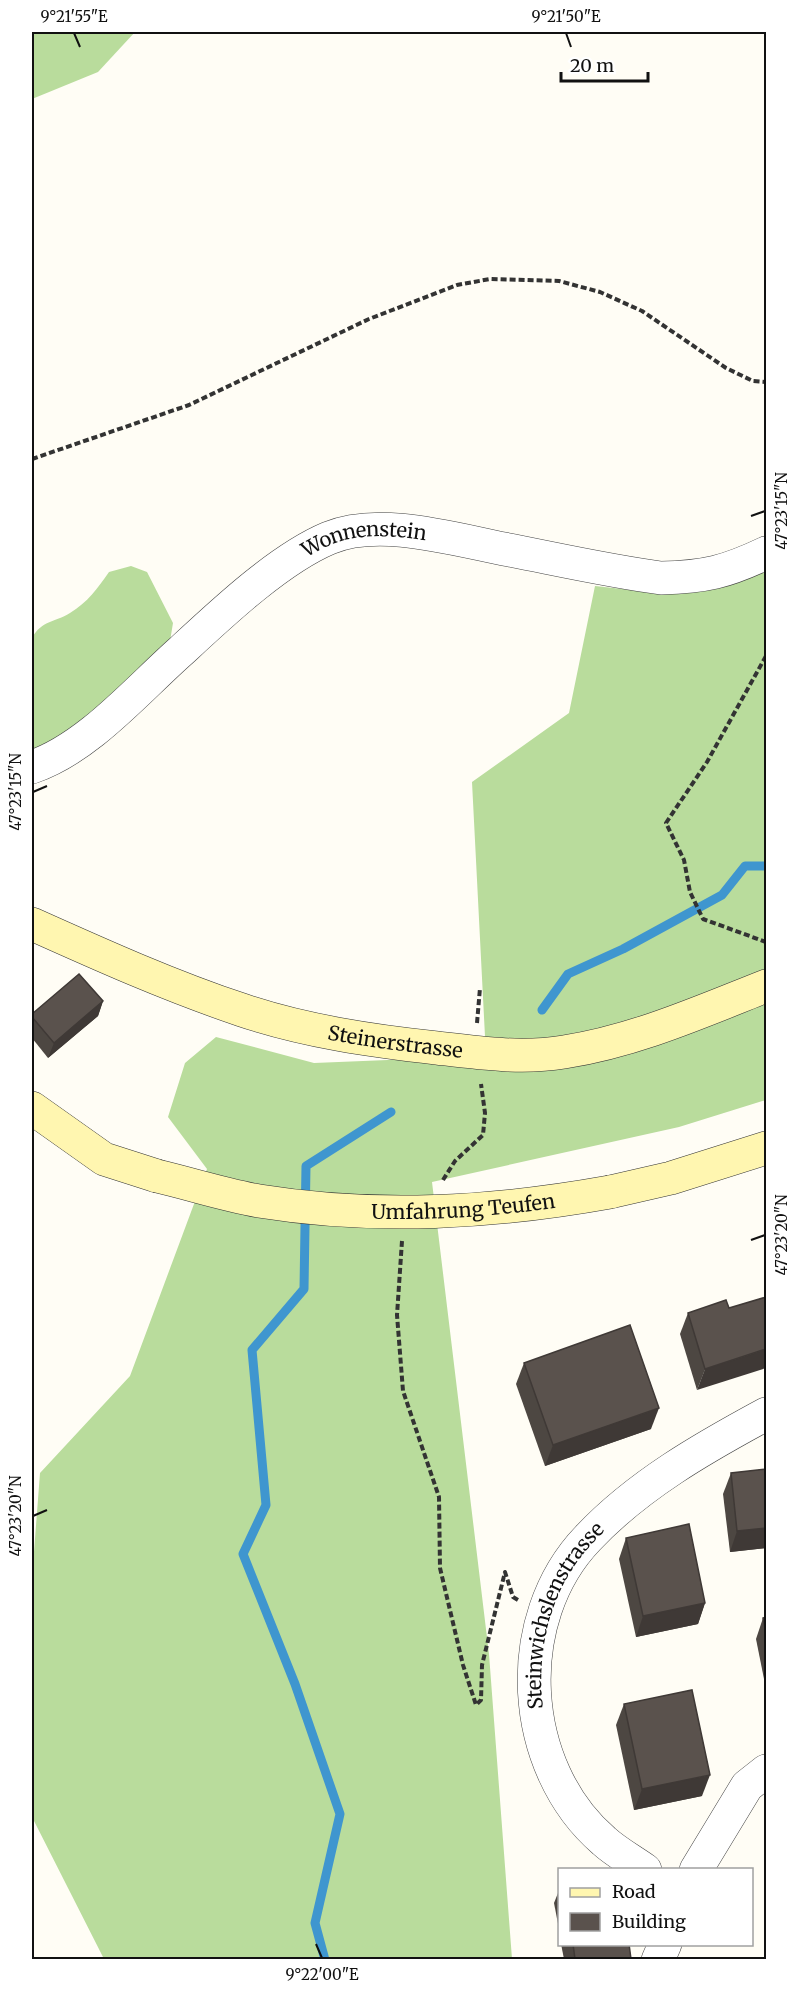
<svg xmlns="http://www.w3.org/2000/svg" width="798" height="1991" viewBox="0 0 798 1991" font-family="Merriweather,serif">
  <rect width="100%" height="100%" fill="#fffdf5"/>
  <!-- forest -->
  <g fill="#b9dc9c">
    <polygon points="32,32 135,32 98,72 32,99"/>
    <polygon points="766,565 766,1100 679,1127 432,1182 489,1654 512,1959 104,1959 32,1817 32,1578 40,1473 130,1376 207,1169 168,1117 185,1063 216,1037 314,1063 486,1056 472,782 569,713 595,586 667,594"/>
    <path d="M131,566L147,572L173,623L170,641L86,722L32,757V638C42,620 54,623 70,613C88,602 97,589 109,572Z"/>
  </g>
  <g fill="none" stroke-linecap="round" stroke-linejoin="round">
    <!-- stream -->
    <g stroke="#3f96cf" stroke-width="9">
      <polyline points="542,1010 568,974 623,949 722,895 745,866 766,866"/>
      <polyline points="325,1960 315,1923 340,1814 295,1684 243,1554 266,1505 252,1350 304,1289 306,1166 391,1112"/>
    </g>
    <!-- street casing -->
    <g stroke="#444" stroke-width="34">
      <g id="street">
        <path id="s1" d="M32,767C88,748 137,690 181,651C222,613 279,559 329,538C379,517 453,539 504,549C556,559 608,571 661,578C705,577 726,572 766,553"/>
        <path id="s2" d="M645,1870C631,1860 616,1852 604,1841C518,1767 510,1619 588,1538C638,1485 703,1448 766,1414"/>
        <polyline points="696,1870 747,1786 766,1771"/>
        <polyline points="658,1960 665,1944"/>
      </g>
    </g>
    <!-- secondary casing -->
    <g stroke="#333" stroke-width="34">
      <g id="secondary">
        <path id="s3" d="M32,924C101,955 170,986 242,1010C304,1031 372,1041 437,1048C479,1053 522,1059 564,1052C635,1041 700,1012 766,986"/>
        <polyline points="32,1108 104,1159 157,1176"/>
        <polyline points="610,1192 671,1178 766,1148"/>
      </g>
    </g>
    <!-- path -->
    <g stroke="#333" stroke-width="4" stroke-dasharray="6 3" stroke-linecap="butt">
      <polyline points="32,459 189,405 369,319 457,285 490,279 559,281 600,292 642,311 726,368 753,381 766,382"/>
      <polyline points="766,656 707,762 666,823 684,860 690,892 703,919 766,942"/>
      <polyline points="477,1023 480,988"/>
      <polyline points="443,1180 455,1161 483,1135 485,1113 481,1084"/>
      <polyline points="402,1241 397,1315 403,1391 439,1497 440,1568 463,1665 476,1705 481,1700 482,1665 505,1572 513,1597 518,1600"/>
    </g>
    <!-- street -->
    <use href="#street" stroke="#fff" stroke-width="33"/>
    <!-- secondary -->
    <use href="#secondary" stroke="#fff6b0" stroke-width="33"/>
    <!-- secondary-bridge casing -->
    <g stroke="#333" stroke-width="34" stroke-linecap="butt">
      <g id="secondary-bridge">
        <path id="s4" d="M157,1176C191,1184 225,1195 259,1201C377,1220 493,1213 610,1192"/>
      </g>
    </g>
    <!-- secondary-bridge -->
    <use href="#secondary-bridge" stroke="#fff6b0" stroke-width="33"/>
  </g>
  <!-- wall -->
  <g fill="#4d4742">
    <polygon points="103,1001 98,1016 48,1058 32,1038 32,1014"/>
    <polygon points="729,1308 697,1390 680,1334 688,1313"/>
    <polygon points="524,1363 651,1429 545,1466 516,1384"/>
    <polygon points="766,1469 766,1548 730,1552 723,1494 731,1473"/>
    <polygon points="626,1538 705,1603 698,1624 636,1637 619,1559"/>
    <polygon points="766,1617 766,1689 756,1639 763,1618"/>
    <polygon points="624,1704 702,1796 634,1810 616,1725"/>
    <polygon points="560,1888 560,1934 554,1903"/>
    <polygon points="561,1944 629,1944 631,1959 564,1959"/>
  </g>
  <!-- shaded-wall -->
  <g fill="#3f3936">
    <polygon points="103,1001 98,1016 48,1058 54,1043"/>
    <polygon points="766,1349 766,1368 697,1390 705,1369"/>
    <polygon points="659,1408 651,1429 545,1466 553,1445"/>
    <polygon points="766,1528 766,1548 730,1552 737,1531"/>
    <polygon points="705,1603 698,1624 636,1637 643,1616"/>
    <polygon points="710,1775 702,1796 634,1810 642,1789"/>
  </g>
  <!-- building -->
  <g fill="#5a524d" stroke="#3f3936" stroke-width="1.5">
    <polygon points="79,974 103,1001 54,1043 32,1017 32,1014"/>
    <polygon points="766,1297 766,1349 705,1369 688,1313 726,1300 729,1308"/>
    <polygon points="630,1325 659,1408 553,1445 524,1363"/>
    <polygon points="766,1469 766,1528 737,1531 731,1473"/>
    <polygon points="689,1524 705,1603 643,1616 626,1538"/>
    <polygon points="766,1617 766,1633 763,1618"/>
    <polygon points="692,1690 710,1775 642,1789 624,1704"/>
    <polygon points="573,1944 629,1944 631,1959 575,1959"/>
  </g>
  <!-- ticks -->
  <path fill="none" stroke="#111" stroke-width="2" d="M74,33L80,47M566,33L571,47M751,516L765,511M33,792L47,786M751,1240L765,1235M33,1516L47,1510M316,1944L322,1958"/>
  <g text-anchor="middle" stroke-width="6" stroke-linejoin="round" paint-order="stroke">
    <!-- street labels -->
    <g font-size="20" fill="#111" stroke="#fff">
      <text dy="7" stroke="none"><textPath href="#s1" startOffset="412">Wonnenstein</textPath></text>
      <text dy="7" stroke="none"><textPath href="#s3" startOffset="384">Steinerstrasse</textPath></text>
      <text dy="7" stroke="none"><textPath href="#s4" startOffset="310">Umfahrung Teufen</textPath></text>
      <text dy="7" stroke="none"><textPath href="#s2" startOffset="303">Steinwichslenstrasse</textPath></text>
    </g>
  </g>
  <!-- border -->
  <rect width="798" height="1991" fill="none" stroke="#ffffff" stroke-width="66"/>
  <!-- legend -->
  <rect x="558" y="1868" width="195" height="78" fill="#ffffff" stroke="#a0a0a0" stroke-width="1.5"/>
  <rect x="570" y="1888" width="30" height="9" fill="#fff6b0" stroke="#a0a0a0" stroke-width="1.5"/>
  <text x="612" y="1898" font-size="18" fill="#111111">Road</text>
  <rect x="570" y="1913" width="30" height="18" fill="#5a524d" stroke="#a0a0a0" stroke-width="1.5"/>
  <text x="612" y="1928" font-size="18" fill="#111111">Building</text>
  <!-- scale -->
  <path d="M561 72v9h87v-9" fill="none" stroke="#111111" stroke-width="3"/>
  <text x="570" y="72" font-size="18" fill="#111111" stroke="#ffffff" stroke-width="4.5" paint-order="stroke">20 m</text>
  <rect x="33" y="33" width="732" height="1925" fill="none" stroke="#111" stroke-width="2"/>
  <g font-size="15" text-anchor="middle" fill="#111">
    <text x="74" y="22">9°21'55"E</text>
    <text x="566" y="22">9°21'50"E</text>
    <text transform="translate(782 511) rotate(-90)" y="5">47°23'15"N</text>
    <text transform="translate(16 792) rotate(-90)" y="5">47°23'15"N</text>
    <text transform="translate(782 1235) rotate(-90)" y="5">47°23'20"N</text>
    <text transform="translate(16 1516) rotate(-90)" y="5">47°23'20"N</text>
    <text x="322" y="1980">9°22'00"E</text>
  </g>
</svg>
